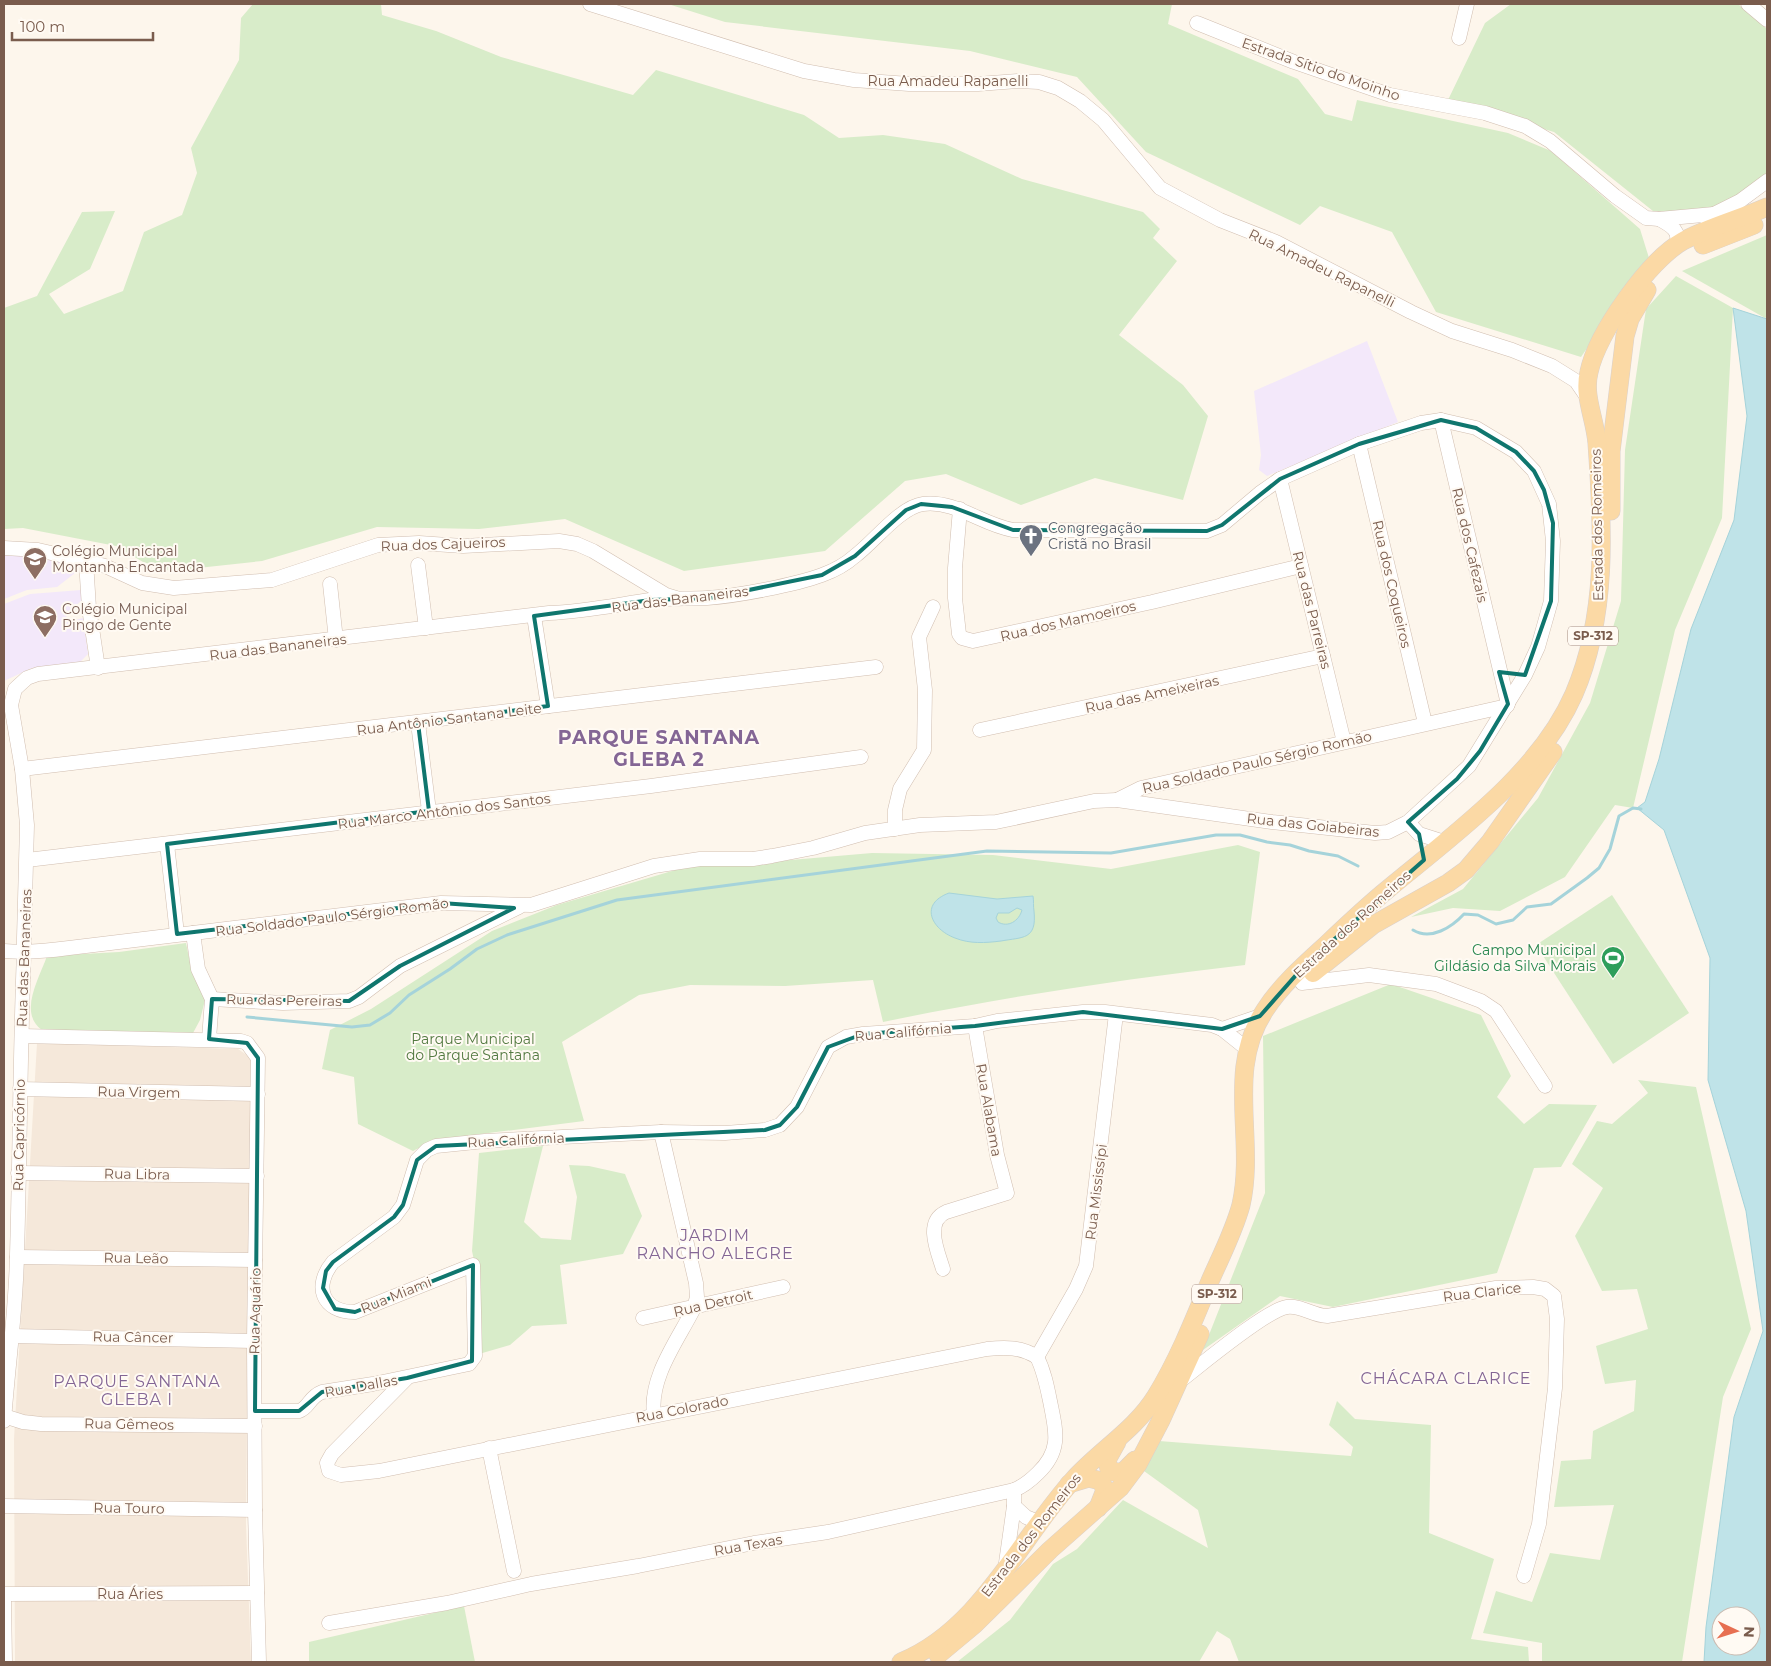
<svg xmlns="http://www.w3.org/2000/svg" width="1771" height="1666" viewBox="0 0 1771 1666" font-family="Montserrat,sans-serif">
  <rect width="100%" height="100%" fill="#fdf6ec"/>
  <!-- residential -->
  <polygon fill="#f5e8da" points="37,1043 238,1049 251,1058 246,1524 251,1662 15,1662 14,1439"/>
  <!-- education -->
  <g fill="#f3e8fa">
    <polygon points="1367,341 1398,422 1267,476 1259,470 1261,455 1254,391"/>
    <polygon points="4,555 41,556 73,562 75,573 57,587 27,590 4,599"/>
    <polygon points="81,590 82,600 66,615 68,622 83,618 88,654 79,663 32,668 4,681 4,604 30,594"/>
  </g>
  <!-- green -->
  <g fill="#d8ecc9">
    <polygon points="253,4 381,4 382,15 436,31 501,57 633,95 656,70 804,115 839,138 883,135 945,144 1022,179 1143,212 1160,229 1153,238 1177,261 1119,335 1183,385 1208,416 1183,500 1095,478 1021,505 946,474 905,481 825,551 684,571 565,519 479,529 377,527 262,561 170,571 143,562 116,546 23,528 4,529 4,308 37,296 82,212 115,211 90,269 49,294 64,314 123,291 144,232 182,215 197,173 191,148 239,60 241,18"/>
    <polygon points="668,4 1172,4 1168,24 1298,79 1325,114 1352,121 1357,100 1508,133 1551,151 1640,229 1649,258 1581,357 1436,312 1392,232 1320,206 1300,225 1146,152 1077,77 970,51 725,22"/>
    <polygon points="1511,4 1738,4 1767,29 1767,173 1714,214 1653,211 1554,132 1448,100 1485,23"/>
    <polygon points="1767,235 1767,317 1765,318 1682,271"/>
    <polygon points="1676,276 1733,308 1722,518 1675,630 1633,808 1615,805 1565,877 1500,911 1453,908 1411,917 1463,889 1538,798 1590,703 1621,601 1625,450 1646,309"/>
    <path d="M1238,845L1260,852L1245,965C1124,979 1003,997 883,1022L873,980L785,986L690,985L639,995L562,1042L584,1121L434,1140L413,1151L358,1124L354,1077L322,1069L330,1030L371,1009L492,931L557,905L699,863L779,861L872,853L993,855L1111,869Z"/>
    <polygon points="1612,895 1689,1013 1613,1064 1536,945"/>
    <path d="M186,943L192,972L205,1000L200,1020L193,1033L42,1030C18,1013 39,979 47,956L119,952Z"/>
    <polygon points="1391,984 1481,1015 1511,1076 1497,1097 1524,1124 1549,1104 1597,1105 1561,1167 1534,1168 1497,1273 1333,1307 1280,1296 1203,1350 1265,1193 1263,1036"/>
    <polygon points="1638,1080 1696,1087 1751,1329 1723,1397 1682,1662 1542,1662 1542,1643 1483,1633 1496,1591 1532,1602 1550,1553 1600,1560 1614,1505 1554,1507 1561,1461 1591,1459 1593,1431 1634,1411 1636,1380 1605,1384 1596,1346 1648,1329 1637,1289 1602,1291 1575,1236 1603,1188 1572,1164 1597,1121 1612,1124 1648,1093"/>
    <polygon points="543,1146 524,1222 541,1238 571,1240 577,1197 569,1165 589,1166 625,1174 642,1216 623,1254 560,1265 567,1324 532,1326 510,1345 479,1354 477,1274 472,1251 479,1153"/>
    <polygon points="1337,1401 1355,1419 1431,1425 1429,1533 1494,1559 1471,1639 1528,1647 1529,1662 1239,1662 1230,1639 1217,1631 1199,1662 957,1662 1010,1620 1053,1564 1077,1549 1123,1500 1208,1548 1198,1510 1144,1471 1159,1441 1351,1456 1353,1447 1329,1425"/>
    <polygon points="464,1606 475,1662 309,1662 309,1642"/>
  </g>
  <!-- water -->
  <g fill="#bfe3e8" stroke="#a5d3da" fill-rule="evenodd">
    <path d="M1733,308L1767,319V1662H1704L1706,1627L1734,1417L1763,1331L1746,1211L1708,1080L1710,958L1664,830L1637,808L1645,802L1659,759L1691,629L1734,520L1747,416ZM1721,1616H1751V1646H1721Z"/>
    <path d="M949,893L997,899L1033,896C1034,901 1033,906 1034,911C1037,940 1023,937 1001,941C985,943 970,944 955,938C931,929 919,904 949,893ZM1017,908L1022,910C1019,921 1008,928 998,922L996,918L998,913H1009Z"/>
  </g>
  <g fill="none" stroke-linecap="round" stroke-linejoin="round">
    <!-- stream -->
    <g stroke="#a5d3da" stroke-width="3">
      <path d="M1413,930C1431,941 1452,927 1464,914L1478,915L1496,924L1513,920L1527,907L1551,904L1587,878L1599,868L1610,849L1619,816L1633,808L1641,809"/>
      <polyline points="247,1017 352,1027 370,1025 390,1013 409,995 450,969 477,949 507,935 617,900 987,851 1111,853 1216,835 1240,835 1267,842 1290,845 1309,851 1338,856 1358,866"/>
    </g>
    <!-- minor casing -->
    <g stroke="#d1beb0" stroke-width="15">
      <g id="minor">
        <polyline points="590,4 804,71 854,80 909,84 978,84 1018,81 1039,82 1058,88 1080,101 1103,120 1160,188 1220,220 1276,242 1411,312 1452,331 1512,350 1552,366 1576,381 1587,397"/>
        <polyline points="1748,4 1767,20"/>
        <polyline points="1197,23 1294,62 1390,95 1485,113 1525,126 1550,141 1615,196 1646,218 1659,219 1714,214"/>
        <polyline points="1459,38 1467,4"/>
        <path d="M1659,219C1672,226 1681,231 1676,246"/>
        <polyline points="1707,220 1714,214 1740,201 1767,181"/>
        <polyline points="1441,420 1508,704"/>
        <polyline points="1359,444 1425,723"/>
        <polyline points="1280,479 1344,742"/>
        <polyline points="960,509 955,568 955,598 959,634 962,638 973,641 1152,602 1301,566"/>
        <polyline points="4,548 38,550 86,561 105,566 142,583 174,588 272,580 378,545 419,543 463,546 559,541 577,544 593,551 666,595 676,598"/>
        <polyline points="86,561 89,608 98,668"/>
        <polyline points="418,565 426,628"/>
        <polyline points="330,584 336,640"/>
        <polyline points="534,616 548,706"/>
        <polyline points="418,723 429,811"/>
        <polyline points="980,730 1323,656"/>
        <polyline points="22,769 876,667"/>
        <polyline points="1117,800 1141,788 1507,706"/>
        <polyline points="1408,822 1419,834 1444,842"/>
        <polyline points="895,829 895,810 900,789 924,750 925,690 919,637 933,607"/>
        <polyline points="167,844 177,934"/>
        <polyline points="27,860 651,786 861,757"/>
        <polyline points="193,933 198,969 212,999 209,1039"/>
        <path d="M4,951C26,953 47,951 69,948L441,903L531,905L654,866L700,859H753L772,856L813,848L865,833L920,825L996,822L1094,801L1117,800L1272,822L1375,833L1388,832L1408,822L1469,766L1525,675L1538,647L1551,601L1553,541L1549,504L1534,471L1516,452L1476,428L1441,420L1421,423L1359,444L1280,479L1260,493L1222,525L1207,531L1013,530C982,525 956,500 923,504C900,507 874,542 855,556C846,564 833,571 822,575C795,585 736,596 707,598C688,599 669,598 650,600C616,605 583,612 549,613L38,674L27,678L15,689L11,705L22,769L27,825L24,938V952C20,1053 20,1154 17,1255C16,1310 8,1366 4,1421"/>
        <polyline points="1302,983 1369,975 1436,984 1481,1001 1496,1011 1545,1086"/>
        <polyline points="212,999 283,1003 349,1001 359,997 400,966 519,907"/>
        <polyline points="1222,1029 1260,1016"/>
        <polyline points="22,1036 241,1041 247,1043 258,1058 254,1341 255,1510 259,1662"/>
        <polyline points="20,1089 258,1094"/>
        <polyline points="18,1173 257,1176"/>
        <polyline points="17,1257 255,1260"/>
        <path d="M943,1269C938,1252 924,1222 946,1212L1007,1193L997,1155L975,1026"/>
        <polyline points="643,1318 783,1287"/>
        <polyline points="11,1336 254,1341"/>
        <polyline points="1037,1357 1076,1289 1086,1266 1116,1014"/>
        <path d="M407,1378L332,1454L327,1463L329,1471L341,1475L379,1471L987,1349C1006,1347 1021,1347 1037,1357"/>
        <path d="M1180,1381C1201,1365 1266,1310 1287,1307C1301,1305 1313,1316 1327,1316L1496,1288L1533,1287L1545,1289L1554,1296L1557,1319L1555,1388L1539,1524L1524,1576"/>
        <path d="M255,1411H299C309,1408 309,1397 322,1392L373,1384L469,1364L475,1356L473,1265L355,1312C322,1312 313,1286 333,1262L394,1217L403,1205L417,1160L427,1150L436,1146L485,1141L661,1132L725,1133L765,1130L780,1125L797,1107L828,1047L846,1037L863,1034L975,1026L997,1021L1083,1012H1105L1212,1025L1222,1029L1247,1049"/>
        <path d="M654,1415C649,1377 678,1340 694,1308L697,1297L696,1283L661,1132"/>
        <polyline points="4,1416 23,1422 41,1424 255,1426"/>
        <polyline points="489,1448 514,1571"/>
        <polyline points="4,1506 255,1510"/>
        <polyline points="1014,1506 1026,1517 1038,1522"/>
        <polyline points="1005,1570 1014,1506 1014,1490"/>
        <polyline points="4,1594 257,1593"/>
        <polyline points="4,1599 5,1662"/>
        <path d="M329,1623L447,1603L531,1584L638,1566L754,1543L828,1532L1014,1490C1024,1486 1031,1480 1038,1473C1062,1450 1056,1431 1050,1401C1047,1386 1044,1371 1037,1357"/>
      </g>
    </g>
    <!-- major casing -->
    <g stroke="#dad1cd" stroke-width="19">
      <g id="major">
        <polyline points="1703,245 1754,225"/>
        <polyline points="1611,511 1611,451 1625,336 1630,319 1647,290"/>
        <polyline points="1313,973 1373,925 1448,883 1466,870 1490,842 1553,752"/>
        <polyline points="1117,1442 1107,1460 1109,1469 1114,1472 1123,1472 1135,1460"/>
        <polyline points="1069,1484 1089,1478 1101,1481 1105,1490 1098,1508"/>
        <polyline points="938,1655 974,1625 1050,1550 1120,1488 1138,1464 1161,1420 1200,1334"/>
        <path d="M901,1662C980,1630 1019,1540 1073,1480C1100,1450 1135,1430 1156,1396C1178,1360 1194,1320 1210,1281C1221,1256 1234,1231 1241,1205C1256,1139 1225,1070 1265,1010C1281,985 1305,964 1327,944C1347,925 1367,906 1388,889C1454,834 1539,774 1574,694C1608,615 1603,527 1597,443C1595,418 1583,396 1589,372C1597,333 1649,260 1683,241C1709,227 1740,219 1767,207"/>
      </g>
    </g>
    <!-- minor -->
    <use href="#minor" stroke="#fff" stroke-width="14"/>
    <!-- major -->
    <use href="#major" stroke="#fbd9a5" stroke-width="18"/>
  </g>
  <!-- marked area -->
  <path fill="none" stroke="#0f766e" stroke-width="4" stroke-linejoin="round" d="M1441,420L1476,428L1516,452L1534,471L1544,490L1553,523L1551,601L1525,675L1499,672L1508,704L1480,751L1457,779L1408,822L1419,834L1424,860L1304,966L1260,1016L1222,1029L1083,1012L975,1026L863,1034L828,1047L797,1107L780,1125L765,1130L436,1146L417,1160L403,1205L394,1217L333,1262L326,1271L323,1288L335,1309L355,1312L473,1265L472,1361L407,1378L322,1392L299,1411H255L258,1058L247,1043L209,1039L212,999L349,1001L400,966L514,908L441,903L177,934L167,844L429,811L418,723L548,706L534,616L651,600L710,598L822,575L855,556L906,510L921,504L952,507L1013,530L1207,531L1222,525L1280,479L1359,444Z"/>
  <!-- icons -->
  <defs>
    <g id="church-pin" transform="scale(1.25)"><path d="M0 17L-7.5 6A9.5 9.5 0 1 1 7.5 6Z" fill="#6b7280" stroke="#fffaf3"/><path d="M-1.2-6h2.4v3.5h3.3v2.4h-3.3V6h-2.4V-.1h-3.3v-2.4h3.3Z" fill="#fff"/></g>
    <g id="school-pin" transform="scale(1.25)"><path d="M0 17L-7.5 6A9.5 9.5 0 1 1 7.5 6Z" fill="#8d6e63" stroke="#fffaf3"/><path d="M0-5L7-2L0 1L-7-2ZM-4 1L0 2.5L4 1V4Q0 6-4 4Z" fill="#fff"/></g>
    <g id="stadium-pin" transform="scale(1.25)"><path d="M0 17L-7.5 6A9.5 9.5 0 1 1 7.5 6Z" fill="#2e9e5b" stroke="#fffaf3"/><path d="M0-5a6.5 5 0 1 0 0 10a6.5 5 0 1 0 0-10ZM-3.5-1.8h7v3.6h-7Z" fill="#fff"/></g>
  </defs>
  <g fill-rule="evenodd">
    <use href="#church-pin" x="1031" y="536"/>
    <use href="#school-pin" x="35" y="559"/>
    <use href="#school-pin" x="45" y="617"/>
    <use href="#stadium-pin" x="1613" y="958"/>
  </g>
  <g text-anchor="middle" stroke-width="4" stroke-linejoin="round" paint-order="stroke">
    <!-- shield labels -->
    <g fill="#fffaf3" stroke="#a28b7f" stroke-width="1">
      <rect x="1568" y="626.5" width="50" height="19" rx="4"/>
      <rect x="1192" y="1284.5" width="50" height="19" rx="4"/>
    </g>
    <g font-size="12" font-weight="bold" fill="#7a5c4d">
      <text x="1593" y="640">SP-312</text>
      <text x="1217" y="1298">SP-312</text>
    </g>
    <!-- street labels -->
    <g font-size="14" fill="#7a5c4d" stroke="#fffaf3">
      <text transform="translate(1321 69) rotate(19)" y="5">Estrada Sítio do Moinho</text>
      <text x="948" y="86">Rua Amadeu Rapanelli</text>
      <text transform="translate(1322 268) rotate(26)" y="5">Rua Amadeu Rapanelli</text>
      <text transform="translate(1597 525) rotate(-91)" y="5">Estrada dos Romeiros</text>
      <text transform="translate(443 544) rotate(-2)" y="5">Rua dos Cajueiros</text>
      <text transform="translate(1470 545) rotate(77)" y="5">Rua dos Cafezais</text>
      <text transform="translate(1392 584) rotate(77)" y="5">Rua dos Coqueiros</text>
      <text transform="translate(680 599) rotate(-7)" y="5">Rua das Bananeiras</text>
      <text transform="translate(1312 610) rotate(76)" y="5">Rua das Parreiras</text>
      <text transform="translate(1068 621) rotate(-13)" y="5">Rua dos Mamoeiros</text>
      <text transform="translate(278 647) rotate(-7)" y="5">Rua das Bananeiras</text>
      <text transform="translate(1152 694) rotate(-12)" y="5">Rua das Ameixeiras</text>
      <text transform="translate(449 719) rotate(-7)" y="5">Rua Antônio Santana Leite</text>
      <text transform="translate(1257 762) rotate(-13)" y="5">Rua Soldado Paulo Sérgio Romão</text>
      <text transform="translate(444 811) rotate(-7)" y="5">Rua Marco Antônio dos Santos</text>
      <text transform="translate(1313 825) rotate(6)" y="5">Rua das Goiabeiras</text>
      <text transform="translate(332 917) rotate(-7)" y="5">Rua Soldado Paulo Sérgio Romão</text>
      <text transform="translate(1352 924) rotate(-42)" y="5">Estrada dos Romeiros</text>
      <text transform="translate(24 958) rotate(-88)" y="5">Rua das Bananeiras</text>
      <text transform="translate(284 1000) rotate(1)" y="5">Rua das Pereiras</text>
      <text transform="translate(903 1032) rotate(-5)" y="5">Rua Califórnia</text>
      <text transform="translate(139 1092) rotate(1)" y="5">Rua Virgem</text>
      <text transform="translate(989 1110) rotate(80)" y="5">Rua Alabama</text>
      <text transform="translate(19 1135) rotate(-89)" y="5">Rua Capricórnio</text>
      <text transform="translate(516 1140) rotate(-3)" y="5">Rua Califórnia</text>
      <text transform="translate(137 1174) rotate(1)" y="5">Rua Libra</text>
      <text transform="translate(1096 1192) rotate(-83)" y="5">Rua Mississípi</text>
      <text transform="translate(136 1258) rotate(1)" y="5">Rua Leão</text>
      <text transform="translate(1482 1292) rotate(-7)" y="5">Rua Clarice</text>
      <text transform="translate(396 1295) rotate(-22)" y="5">Rua Miami</text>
      <text transform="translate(713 1303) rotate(-13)" y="5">Rua Detroit</text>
      <text transform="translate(255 1311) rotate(-89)" y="5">Rua Aquário</text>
      <text transform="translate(133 1337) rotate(1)" y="5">Rua Câncer</text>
      <text transform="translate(361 1386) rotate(-10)" y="5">Rua Dallas</text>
      <text transform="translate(682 1409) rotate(-11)" y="5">Rua Colorado</text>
      <text transform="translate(129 1424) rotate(1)" y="5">Rua Gêmeos</text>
      <text transform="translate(129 1508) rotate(1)" y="5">Rua Touro</text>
      <text transform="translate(1031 1535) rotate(-52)" y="5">Estrada dos Romeiros</text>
      <text transform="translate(748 1545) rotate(-10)" y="5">Rua Texas</text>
      <text x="130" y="1599">Rua Áries</text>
    </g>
    <!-- worship labels -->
    <g font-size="14" fill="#5b616d" stroke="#fffaf3" text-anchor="start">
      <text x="1048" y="533">Congregação<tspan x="1048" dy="16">Cristã no Brasil</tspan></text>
    </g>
    <!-- education labels -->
    <g font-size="14" fill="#785e54" stroke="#fffaf3" text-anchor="start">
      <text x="52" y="556">Colégio Municipal<tspan x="52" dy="16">Montanha Encantada</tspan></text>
      <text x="62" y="614">Colégio Municipal<tspan x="62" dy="16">Pingo de Gente</tspan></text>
    </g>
    <!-- leisure labels -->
    <g font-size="14" fill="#27864d" stroke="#fffaf3" text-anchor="end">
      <text x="1596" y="955">Campo Municipal<tspan x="1596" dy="16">Gildásio da Silva Morais</tspan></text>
    </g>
    <!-- park labels -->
    <g font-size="14" fill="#537a41" stroke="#fffaf3">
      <text x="473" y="1044">Parque Municipal<tspan x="473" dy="16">do Parque Santana</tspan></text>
    </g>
    <!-- quarter labels -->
    <g font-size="16" letter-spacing="1" fill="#846695" stroke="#fffaf3">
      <text x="715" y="1241">JARDIM<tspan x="715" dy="18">RANCHO ALEGRE</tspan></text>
      <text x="1446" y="1384">CHÁCARA CLARICE</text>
      <text x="137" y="1387">PARQUE SANTANA<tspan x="137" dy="18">GLEBA I</tspan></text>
    </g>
    <!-- district labels -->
    <g font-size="19" font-weight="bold" letter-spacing="1" fill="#846695" stroke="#fffaf3">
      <text x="659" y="744">PARQUE SANTANA<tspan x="659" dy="22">GLEBA 2</tspan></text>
    </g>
  </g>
  <!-- border -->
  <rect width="1771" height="1666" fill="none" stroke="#7a5c4d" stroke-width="10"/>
  <!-- north arrow -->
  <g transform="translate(1736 1631) rotate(94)"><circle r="24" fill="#fffaf3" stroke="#cabbb1"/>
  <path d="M0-4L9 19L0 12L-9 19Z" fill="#e76f51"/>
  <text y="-8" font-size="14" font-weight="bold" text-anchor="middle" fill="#7a5c4d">N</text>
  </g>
  <!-- scale -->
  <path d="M12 32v8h141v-8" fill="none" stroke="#7a5c4d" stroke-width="2.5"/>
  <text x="20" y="32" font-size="15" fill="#7a5c4d" stroke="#fffaf3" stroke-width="4" paint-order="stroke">100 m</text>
</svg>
